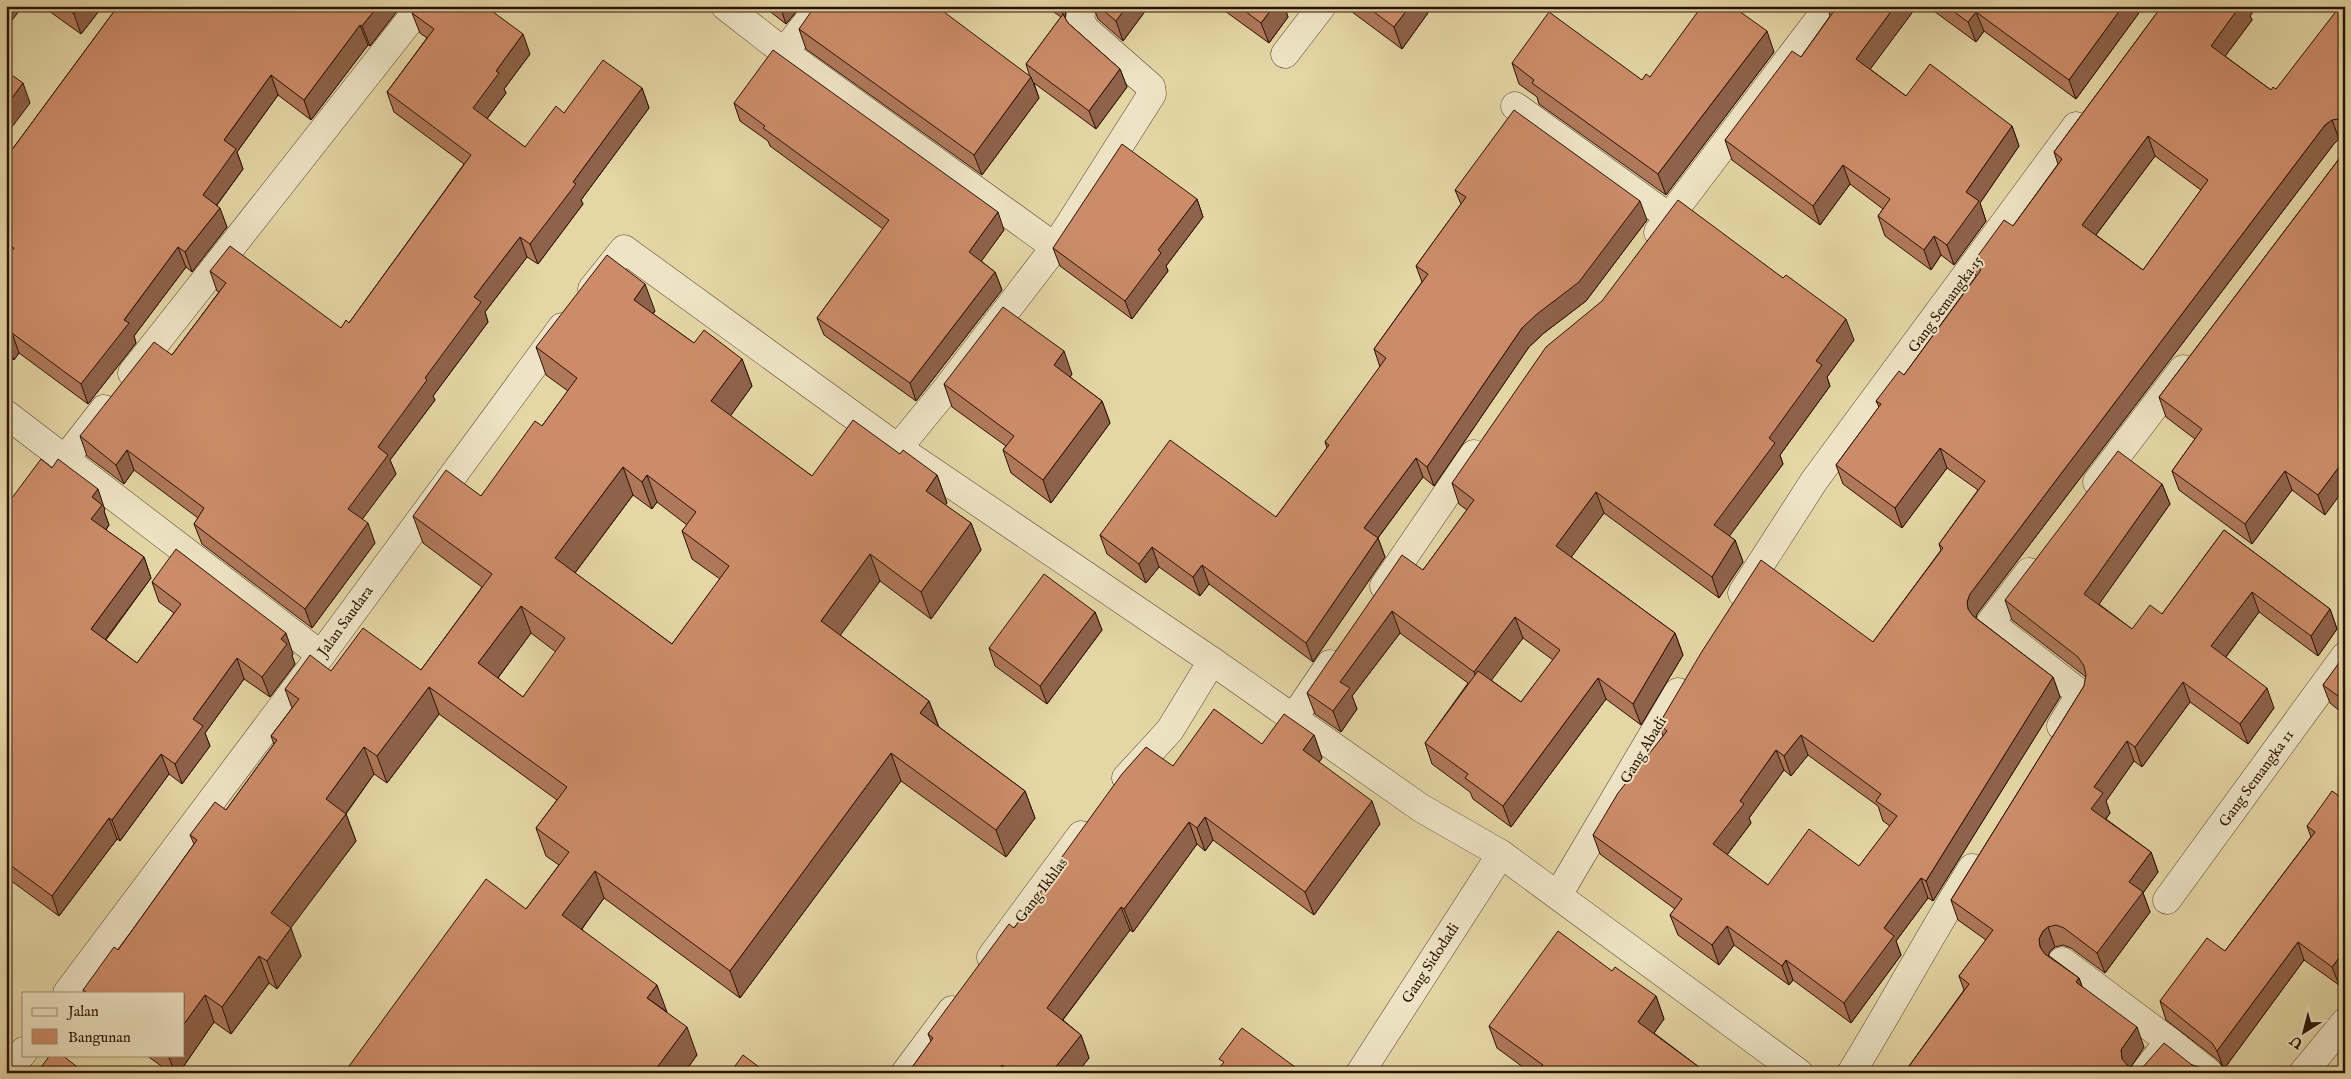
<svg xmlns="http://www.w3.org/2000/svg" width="2351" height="1079" viewBox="0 0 2351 1079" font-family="'IM FELL English',serif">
  <rect width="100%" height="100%" fill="#e5d6a6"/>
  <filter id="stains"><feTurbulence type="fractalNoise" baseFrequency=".004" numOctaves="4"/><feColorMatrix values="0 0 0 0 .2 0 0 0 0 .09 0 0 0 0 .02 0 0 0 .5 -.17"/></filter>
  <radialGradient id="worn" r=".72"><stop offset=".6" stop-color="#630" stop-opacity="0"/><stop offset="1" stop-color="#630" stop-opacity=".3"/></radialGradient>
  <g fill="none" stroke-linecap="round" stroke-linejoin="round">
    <!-- minor casing -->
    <g stroke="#5a432c" stroke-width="29">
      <g id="minor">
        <polyline points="725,6 784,52 1055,247"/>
        <polyline points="784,52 820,6"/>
        <polyline points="1285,54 1322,6"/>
        <polyline points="1515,106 1669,217"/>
        <polyline points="1658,232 1829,6"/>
        <polyline points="592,289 624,249 898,448 1212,661 1421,808 1501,854 1799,1073"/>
        <polyline points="132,373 421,6"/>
        <polyline points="6,414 321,655"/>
        <polyline points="898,448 944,392 1055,247 1152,94 1151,87 1085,29 1080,19 1082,6"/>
        <polyline points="65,459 104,409"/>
        <polyline points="2097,482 2183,369"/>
        <polyline points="2029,572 1990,623 2077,691 2078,698 2061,726"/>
        <polyline points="1384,586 1474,454"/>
        <polyline points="1742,593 1814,481 2076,126"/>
        <polyline points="1294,717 1330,664"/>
        <polyline points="1126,778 1170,730 1212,661"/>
        <polyline points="1558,895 1678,692"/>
        <polyline points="2167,900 2345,656"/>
        <polyline points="991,957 1081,835"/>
        <polyline points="2062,961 2169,1041"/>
        <polyline points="67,993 321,655 562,327"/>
        <polyline points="7,1073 24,1051"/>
        <polyline points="905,1073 952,1010"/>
        <polyline points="1360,1073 1501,854"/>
        <path d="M1851,1073C1893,1005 1930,935 1972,868"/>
        <polyline points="2144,1073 2169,1041 2209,1073"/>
        <polyline points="2303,1073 2345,1022"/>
      </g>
    </g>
    <!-- minor -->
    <use href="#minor" stroke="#eee4c5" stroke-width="28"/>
  </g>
  <!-- wall -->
  <g fill="#af785a" stroke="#2b1203" fill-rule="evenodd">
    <polygon points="42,6 103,6 81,34"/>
    <polygon points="118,6 401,6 370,46 368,45 311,120 278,95 237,152 243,169 217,205 227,227 192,272 186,267 134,336 136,343 88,404 19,353 14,360 6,355 6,259 7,258 6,257 6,155 11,151"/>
    <polygon points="763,6 801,6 786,24"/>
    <polygon points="1045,6 1066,6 1065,18 1068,23 1120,69 1127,87 1096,129 1034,83 1039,98 982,175 806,49 799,29 1030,77 1026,64 1061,17"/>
    <polygon points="1093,6 1149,6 1123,41 1098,19"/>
    <polygon points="1218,6 1284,6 1288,17 1269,43"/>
    <polygon points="1344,6 1433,6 1402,49"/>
    <polygon points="1827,6 1917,6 1870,69 1906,96 2012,126 2019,146 1980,203 1986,221 1954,265 1941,255 1931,270 1885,236 1878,216 1883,209 1850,184 1820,225 1732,160 1725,140 1801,57 1830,16"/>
    <polygon points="1927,6 2144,6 2076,99 1984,31 1976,42"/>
    <path d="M2162,6H2257L2250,16L2252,20L2225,56L2271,90L2276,89L2345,12V139H2339L2333,145L1977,614L1976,618L2053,677L2060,697L1933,901L1928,898L1896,941L1901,955L1851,1023L1793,980L1789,985L1734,945L1719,965L1678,935L1670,915L1675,909L1600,854L1593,835L1663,736L1659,724L1873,642L1941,550L1939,544L1978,490L1947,468L1902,528L1843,484L1836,465L1879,407L1876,401L1904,375L1976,276L1972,264L2013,226L2058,164L2054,152ZM2155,156L2201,190L2143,270L2096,235ZM1808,755L1878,806L1883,821L1890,826L1859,866L1768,885L1727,855L1751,823L1749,818L1784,770L1791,776Z"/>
    <polygon points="412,13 530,54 504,89 506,93 487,119 525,147 564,113 642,88 649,108 581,200 583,204 538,264 527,257 485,312 488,322 433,396 435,400 390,460 396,474 362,519 375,543 312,628 202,544 194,524 198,518 134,470 124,484 87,456 80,436 172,355 219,292 217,291 210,271 341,328 349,323 464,164 394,112 387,92 427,38 420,33"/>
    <polygon points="1774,52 1666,195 1539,104 1537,97 1519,84 1512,63 1642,80 1650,77"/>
    <polygon points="734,103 1004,230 981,261 995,272 1002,290 916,401 824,335 817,318 883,229 770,146 768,141 740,121"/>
    <polygon points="2345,151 2325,515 2292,490 2252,544 2179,490 2172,471 2195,439 2166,417 2159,397"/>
    <polygon points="1455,190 1647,220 1586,301 1544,333 1529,347 1434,486 1423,477 1378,538 1385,557 1313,662 1209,584 1200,596 1159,567 1146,583 1107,554 1100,535 1276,517 1327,448 1325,442 1380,367 1374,349 1422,282 1416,266 1461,204"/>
    <polygon points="1197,199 1203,217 1166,266 1168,271 1132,319 1060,266 1053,248"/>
    <path d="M655,311L653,314L694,343L742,359L752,386L730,416L812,476L900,454L937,475L947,503L945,505L971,523L981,550L931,619L880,581L840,635L929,701L939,727L1025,791L1035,818L1006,857L901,781L740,998L604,898L582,929L666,1012L697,1055L684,1073H344L526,909L559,865L546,856L536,828L557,800L439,714L387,783L374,774L346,814L356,841L290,928L301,956L277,989L269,983L231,1034L214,1022L179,1073H171L146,1055H184V993H84L83,990L118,950L194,844L190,835L226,810L274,744L271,736L292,708L285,689L331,671L421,670L482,587L423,543L413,516L481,496L542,426L568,391L546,375L536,347ZM633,495L652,509L657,502L687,525L682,531L692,559L720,579L672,644L575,573ZM531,633L556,652L523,697L498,678Z"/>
    <path d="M1854,340L1827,377L1830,386L1780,455L1783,464L1729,536L1735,540L1743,562L1719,598L1604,513L1571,557L1675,633L1683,655L1641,725L1606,699L1511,827L1473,799L1470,792L1432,764L1425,743L1468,683L1400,633L1352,696L1357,709L1341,732L1315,714L1307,693L1423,570L1467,510L1459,504L1452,483ZM1523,638L1553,660L1521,702L1491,680Z"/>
    <polygon points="1072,374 1070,377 1102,401 1110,423 1051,503 1011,473 1003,450 1006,446 952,407 944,384"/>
    <polygon points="2162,484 2170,504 2099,604 2132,629 2162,614 2224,530 2330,609 2337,629 2318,656 2259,612 2226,657 2274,708 2248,744 2190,702 2142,767 2134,761 2106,801 2110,813 2106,819 2151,852 2158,872 2143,893 2150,912 2105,973 2071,948 2063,945 2055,947 2050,951 2048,955 2079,978 2082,986 2144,1047 2131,1067 2135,1068 2192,1065 2202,1068 2204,1072 1904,1073 1964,990 1959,976 1986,940 1958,920 1951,900 2084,686 2086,677 2012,620 2005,600"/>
    <polygon points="6,506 105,510 104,511 109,525 106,530 144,557 151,578 106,640 137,663 174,613 159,602 152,582 293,654 292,656 295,664 270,697 244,679 205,733 210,746 182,784 169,774 120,841 117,839 59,916 6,877"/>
    <polygon points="1095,612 1102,630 1047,704 995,666 989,648"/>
    <polygon points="2345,656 2345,715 2330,703 2323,685"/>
    <polygon points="1314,735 1322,758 1319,762 1380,824 1314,915 1213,840 1205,851 1197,844 1133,932 1130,930 1063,1020 1081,1035 1089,1058 1077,1073 908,1073 931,1041 928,1034 1014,928 1060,865 1059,861 1173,766 1262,744"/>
    <polygon points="2345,800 2345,977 2339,985 2304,960 2224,1069 2219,1061 2166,1020 2160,1001 2225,951 2311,837 2307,826"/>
    <polygon points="1656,996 1664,1019 1654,1033 1707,1073 1531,1073 1497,1048 1489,1026"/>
  </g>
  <!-- shaded-wall -->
  <g fill="#8f624a" stroke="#2b1203">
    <polygon points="6,6 23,6 6,28"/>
    <polygon points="80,6 103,6 81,34 74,14"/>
    <polygon points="378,6 401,6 370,46 362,26"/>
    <polygon points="780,6 801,6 786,24"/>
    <polygon points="1060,6 1066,6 1065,20"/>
    <polygon points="1127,6 1149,6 1123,41 1116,21"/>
    <polygon points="1274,6 1284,6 1288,17 1269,43 1261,23"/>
    <polygon points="1410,6 1433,6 1402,49 1394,27"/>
    <polygon points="1895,6 1917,6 1863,79 1856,59"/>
    <polygon points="2123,6 2144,6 2076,99 2069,80"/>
    <polygon points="2240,6 2257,6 2250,16 2252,20 2218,66 2211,46"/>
    <polygon points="1976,12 1984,31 1976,42 1968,22"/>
    <polygon points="360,25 368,45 311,120 304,100"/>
    <polygon points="1767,31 1774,52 1666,195 1658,174"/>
    <polygon points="523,34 530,54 504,89 506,93 480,128 473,108 496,71"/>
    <polygon points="1120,69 1127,87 1096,129 1089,111"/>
    <polygon points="271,75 278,95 237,152 243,169 210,214 203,195 224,140"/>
    <polygon points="1031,77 1039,98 982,175 974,155"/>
    <polygon points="23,83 30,103 6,135 6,106"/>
    <polygon points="642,88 649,108 581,200 583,204 538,264 530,244 573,182"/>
    <polygon points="2332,120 2339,139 2333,145 1977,614 1974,622 1968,609 1967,602 1970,594 2325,125"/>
    <polygon points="2012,126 2019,146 1980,203 1986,221 1954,265 1947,245 1966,192"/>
    <polygon points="2148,136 2155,156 2089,244 2082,225"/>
    <polygon points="1843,165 1850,184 1820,225 1813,206"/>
    <polygon points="1197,199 1203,217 1166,266 1168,271 1132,319 1125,301 1158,250"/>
    <polygon points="1640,201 1647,220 1586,301 1544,333 1529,347 1434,486 1427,467 1522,328"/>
    <polygon points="220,208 227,227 192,272 185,252"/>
    <polygon points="998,212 1004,230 975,270 969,252"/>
    <polygon points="1934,236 1941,255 1931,270 1924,250"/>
    <polygon points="520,237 527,257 485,312 488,322 433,396 435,400 390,460 396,474 355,529 348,509 378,447 425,378 474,297"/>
    <polygon points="178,247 186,267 134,336 136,343 88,404 81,384 124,320"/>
    <polygon points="995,272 1002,290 916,401 910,383"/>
    <polygon points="645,284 655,311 644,327 634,300"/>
    <polygon points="1846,319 1854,340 1827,377 1830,386 1780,455 1783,464 1722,546 1714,525 1816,361"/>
    <polygon points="12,333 19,353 14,360 6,341"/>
    <polygon points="1064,351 1072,374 1062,388 1054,365"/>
    <polygon points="742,359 752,386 721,429 711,401"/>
    <polygon points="1102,401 1110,423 1051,503 1043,480"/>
    <polygon points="1940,448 1947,468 1902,528 1895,508"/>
    <polygon points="127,450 134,470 124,484 116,465"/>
    <polygon points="1416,458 1423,477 1371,547 1364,528"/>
    <polygon points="2345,459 2345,488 2325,515 2318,495"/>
    <polygon points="623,467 633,495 565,586 555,558"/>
    <polygon points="2285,471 2292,490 2252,544 2245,524"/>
    <polygon points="647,475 657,502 652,509 642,482"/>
    <polygon points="937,475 947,503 936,518 926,491"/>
    <polygon points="2162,484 2170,504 2092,614 2084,594"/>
    <polygon points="98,489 105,510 104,511 109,525 99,539 91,519 92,497"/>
    <polygon points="1596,492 1604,513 1564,567 1556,546"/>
    <polygon points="368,523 375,543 312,628 305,609"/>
    <polygon points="971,523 981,550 931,619 921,592"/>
    <polygon points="1378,538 1385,557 1313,662 1306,643"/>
    <polygon points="1735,540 1743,562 1719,598 1712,577"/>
    <polygon points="1152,547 1159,567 1146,583 1139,564"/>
    <polygon points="870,554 880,581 831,648 821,621"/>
    <polygon points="144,557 151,578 98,649 91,629"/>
    <polygon points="1202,565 1209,584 1200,596 1193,577"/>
    <polygon points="2252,592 2259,612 2219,666 2211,646"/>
    <polygon points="521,606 531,633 488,691 478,663"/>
    <polygon points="2330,609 2337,629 2318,656 2311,636"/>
    <polygon points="1392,611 1400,633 1352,696 1357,709 1341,732 1333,711 1340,682"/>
    <polygon points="1095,612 1102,630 1047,704 1040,686"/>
    <polygon points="1515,617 1523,638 1482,693 1474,672"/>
    <polygon points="286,633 293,654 292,656 295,664 270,697 262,677 281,639"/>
    <polygon points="1675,633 1683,655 1641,725 1633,704"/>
    <polygon points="237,658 244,679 205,733 210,746 182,784 175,764 193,719"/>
    <polygon points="2053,677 2060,697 1933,901 1926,881"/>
    <polygon points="1598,678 1606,699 1511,827 1503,806"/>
    <polygon points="2183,682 2190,702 2142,767 2135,747"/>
    <polygon points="429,687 439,714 387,783 377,756"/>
    <polygon points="2267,688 2274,708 2248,744 2240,724"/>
    <polygon points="929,701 939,728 920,713"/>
    <polygon points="1314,735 1322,758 1311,773 1303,750"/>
    <polygon points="1801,735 1808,755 1791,776 1784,756"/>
    <polygon points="2127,741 2134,761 2106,801 2110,813 2098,829 2091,809 2094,787"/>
    <polygon points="364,747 374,774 336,827 326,799"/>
    <polygon points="1776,750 1784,770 1749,818 1751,823 1720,864 1713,844 1740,801"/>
    <polygon points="891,753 901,781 740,998 730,971"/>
    <polygon points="161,754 169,774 120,841 112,820"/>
    <polygon points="1025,791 1035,818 1006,857 996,830"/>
    <polygon points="1372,801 1380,824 1314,915 1305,892"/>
    <polygon points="346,814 356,841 281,941 271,913"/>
    <polygon points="1205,817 1213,840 1205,851 1197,828"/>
    <polygon points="109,818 117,839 59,916 52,896"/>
    <polygon points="1189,822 1197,844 1133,932 1124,909"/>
    <polygon points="2151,852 2158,872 2143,893 2150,912 2105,973 2097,953 2129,882"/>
    <polygon points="595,871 604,898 572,942 562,915"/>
    <polygon points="1921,878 1928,898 1896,941 1901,955 1851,1023 1844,1003 1884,928"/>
    <polygon points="1121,907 1130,930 1055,1030 1047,1008"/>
    <polygon points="1727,926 1734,945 1719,965 1712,945"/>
    <polygon points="2048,927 2055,947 2050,951 2047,959 2040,947 2039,939 2043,931"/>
    <polygon points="291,928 301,956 277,989 267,961"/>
    <polygon points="2298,942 2304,960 2224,1069 2217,1051"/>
    <polygon points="2345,950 2345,977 2339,985 2332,967"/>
    <polygon points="259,956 269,983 231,1034 222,1007"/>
    <polygon points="1786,960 1793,980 1789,985 1782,966"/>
    <polygon points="2079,978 2086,998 2076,982"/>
    <polygon points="657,985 667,1012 647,998"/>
    <polygon points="205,995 214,1022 179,1073 175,1073 168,1055 184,1055 184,1024"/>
    <polygon points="1656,996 1664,1019 1646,1044 1638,1022"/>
    <polygon points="687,1027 697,1055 684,1073 653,1073"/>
    <polygon points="2137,1027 2144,1047 2129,1070 2122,1059 2121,1050"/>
    <polygon points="1081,1035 1089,1058 1077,1073 1051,1073"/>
    <polygon points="1002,1065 1005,1073 996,1073"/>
    <polygon points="1295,1067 1297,1073 1291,1073"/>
  </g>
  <!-- building -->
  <g fill="#cc8c69" stroke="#2b1203" fill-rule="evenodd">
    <polygon points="62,6 80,6 74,14"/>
    <polygon points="118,6 378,6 362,26 360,25 304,100 271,75 224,140 236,149 203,195 220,208 185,252 178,247 124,320 129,323 81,384 12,333 6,341 6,259 14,248 6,243 6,155 11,151"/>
    <polygon points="417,6 485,6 523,34 496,71 499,73 473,108 525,147 556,106 564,113 603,60 642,88 573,182 576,184 530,244 520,237 474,297 481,302 425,378 427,380 378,447 388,455 348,509 368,523 305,609 194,524 204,508 127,450 116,465 80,436 154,342 172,355 226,283 210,271 230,246 341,328 346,320 349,323 471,155 387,92 434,29 412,13"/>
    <polygon points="815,6 936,6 1031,77 974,155 799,29"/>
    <polygon points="1098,6 1127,6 1116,21"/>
    <polygon points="1238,6 1274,6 1261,23"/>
    <polygon points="1366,6 1410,6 1394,27"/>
    <polygon points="1702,6 1732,6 1767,31 1658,174 1532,83 1534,80 1512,63 1549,12 1642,80 1646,74 1650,77"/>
    <polygon points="1827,6 1895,6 1856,59 1906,96 1930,64 2012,126 1966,192 1979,201 1947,245 1934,236 1924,250 1878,216 1890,199 1843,165 1813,206 1725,140 1792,51 1801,57 1834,11"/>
    <polygon points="1946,6 2123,6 2069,80 1976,12 1968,22"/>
    <path d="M2162,6H2240L2211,46L2271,90L2273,87L2276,89L2337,10L2343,14L2345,12V121L2339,119L2332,120L2325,125L1970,594L1967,602L1968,609L1973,616L2053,677L1926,881L1921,878L1884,928L1894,936L1844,1003L1786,960L1782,966L1727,926L1712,945L1670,915L1682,899L1593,835L1618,793L1667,731L1659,724L1701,653L1761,560L1873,642L1943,548L1939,544L1985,481L1940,448L1895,508L1836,465L1881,404L1876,401L1899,371L1904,375L1981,270L1972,264L2004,220L2013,226L2062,159L2054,152ZM2148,136L2208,180L2143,270L2082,225ZM1801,735L1881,794L1876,801L1897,816L1859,866L1809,829L1768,885L1713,844L1744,804L1740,801L1776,750L1784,756Z"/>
    <polygon points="1063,14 1068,23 1120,69 1089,111 1026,64"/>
    <polygon points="773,50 998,212 969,252 995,272 910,383 817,318 889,220 763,128 765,126 734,103"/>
    <polygon points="6,71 23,83 6,106"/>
    <polygon points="1514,110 1640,201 1579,282 1537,314 1522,328 1427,467 1416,458 1364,528 1378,538 1306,643 1202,565 1193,577 1152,547 1139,564 1100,535 1170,440 1276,517 1329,445 1325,442 1386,358 1374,349 1428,274 1416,266 1466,197 1455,190"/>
    <polygon points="1122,144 1197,199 1158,250 1161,253 1125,301 1053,248"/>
    <polygon points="2345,151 2345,459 2318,495 2285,471 2245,524 2172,471 2202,429 2159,397"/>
    <polygon points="1678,200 1783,278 1786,275 1846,319 1816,361 1822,365 1769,438 1775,443 1714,525 1735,540 1712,577 1596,492 1556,546 1675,633 1633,704 1598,678 1503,806 1465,778 1468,774 1425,743 1478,671 1521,702 1560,650 1515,617 1474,672 1392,611 1340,682 1350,688 1333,711 1307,693 1402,555 1423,570 1474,500 1452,483 1546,347 1602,301"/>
    <path d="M607,255L645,284L634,300L694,343L704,330L742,359L711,401L812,476L853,420L900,454L903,450L937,475L926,491L971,523L921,592L870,554L821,621L929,701L920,713L1025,791L996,830L891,753L730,971L595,871L562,915L657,985L647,998L687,1027L653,1073H344L486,879L526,909L569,852L536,828L567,787L429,687L377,756L364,747L326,799L346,814L271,913L291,928L267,961L259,956L222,1007L205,995L184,1024V993H88L83,990L114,947L118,950L197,840L190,835L215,802L226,810L277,740L271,736L299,699L285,689L310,655L331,671L363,628L421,670L492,574L413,516L446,470L481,496L535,421L542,426L577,378L536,347ZM623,467L642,482L647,475L696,512L682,531L729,566L672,644L555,558ZM521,606L565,638L523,697L478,663Z"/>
    <polygon points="1003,307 1064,351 1054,365 1102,401 1043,480 1003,450 1014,436 944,384"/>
    <polygon points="2118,451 2162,484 2084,594 2132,629 2150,605 2162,614 2224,530 2330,609 2311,636 2252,592 2211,646 2267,688 2240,724 2183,682 2135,747 2127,741 2094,787 2103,793 2091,809 2151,852 2129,882 2143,892 2097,953 2064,928 2056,925 2048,927 2043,931 2039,939 2040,947 2045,954 2079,978 2076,982 2137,1027 2121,1050 2122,1059 2128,1066 2135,1068 2143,1067 2164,1043 2192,1065 2202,1068 2201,1070 2204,1073 1904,1073 1969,984 1959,976 1993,930 1951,900 2084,686 2086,675 2084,666 2078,657 2005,600"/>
    <polygon points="41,459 52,468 58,459 98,489 92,497 102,505 91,519 144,557 91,629 137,663 181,604 152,582 176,549 286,633 281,639 287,644 262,677 237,658 193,719 203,726 175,764 161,754 112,820 109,818 52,896 6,862 6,506"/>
    <polygon points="1044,574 1095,612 1040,686 989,648"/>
    <polygon points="2344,656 2345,656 2345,701 2323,685"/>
    <polygon points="1214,709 1262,744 1284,714 1314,735 1303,750 1372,801 1305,892 1205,817 1197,828 1189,822 1124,909 1121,907 1047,1008 1081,1035 1051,1073 1012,1073 1002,1065 996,1073 908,1073 933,1038 928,1034 1009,924 1014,928 1062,863 1059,861 1122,774 1146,747 1173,766"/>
    <polygon points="2332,791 2345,800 2345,950 2332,967 2298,942 2217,1051 2212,1043 2160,1001 2207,938 2225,951 2315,832 2307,826"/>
    <polygon points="1558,931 1612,971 1615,967 1656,996 1638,1022 1707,1073 1541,1073 1538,1071 1543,1065 1489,1026"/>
    <polygon points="1242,1028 1295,1067 1291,1073 1215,1073 1224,1062 1219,1059"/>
    <polygon points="50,1055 62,1055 85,1073 37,1073"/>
    <polygon points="743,1055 767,1073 730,1073"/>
  </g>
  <g text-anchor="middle" stroke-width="4" stroke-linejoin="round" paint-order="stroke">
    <!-- street labels -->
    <g font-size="15" fill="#2b1203" stroke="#eee4c5">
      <text transform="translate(1945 304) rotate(-54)" y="5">Gang Semangka 15</text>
      <text transform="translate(345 621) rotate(-54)" y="5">Jalan Saudara</text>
      <text transform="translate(1643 750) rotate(-59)" y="5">Gang Abadi</text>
      <text transform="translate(2256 778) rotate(-54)" y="5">Gang Semangka 11</text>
      <text transform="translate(1041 890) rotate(-53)" y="5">Gang Ikhlas</text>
      <text transform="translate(1430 963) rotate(-57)" y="5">Gang Sidodadi</text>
    </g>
  </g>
  <!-- margin -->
  <rect width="2351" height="1079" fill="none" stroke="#e5d6a6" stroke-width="25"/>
  <rect x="8" y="8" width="2336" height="1064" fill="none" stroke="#2b1203" stroke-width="2.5"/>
  <rect x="12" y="12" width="2326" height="1054" fill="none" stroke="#2b1203"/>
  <!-- legend -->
  <rect x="22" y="992" width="162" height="65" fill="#eee4c5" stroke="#a09077"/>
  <rect x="32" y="1008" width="25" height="8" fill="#eee4c5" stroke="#a09077"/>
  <text x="68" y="1016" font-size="15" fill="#2b1203">Jalan</text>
  <rect x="32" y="1029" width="25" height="15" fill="#cc8c69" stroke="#a09077"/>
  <text x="68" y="1042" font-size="15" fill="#2b1203">Bangunan</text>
  <!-- north arrow -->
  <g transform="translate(2304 1032) rotate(216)" stroke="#eee4c5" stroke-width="4" paint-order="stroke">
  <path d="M0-4L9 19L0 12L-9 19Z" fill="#2b1203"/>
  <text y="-8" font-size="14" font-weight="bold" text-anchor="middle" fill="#2b1203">U</text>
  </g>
  <rect width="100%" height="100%" filter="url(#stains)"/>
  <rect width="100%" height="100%" fill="url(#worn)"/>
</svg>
